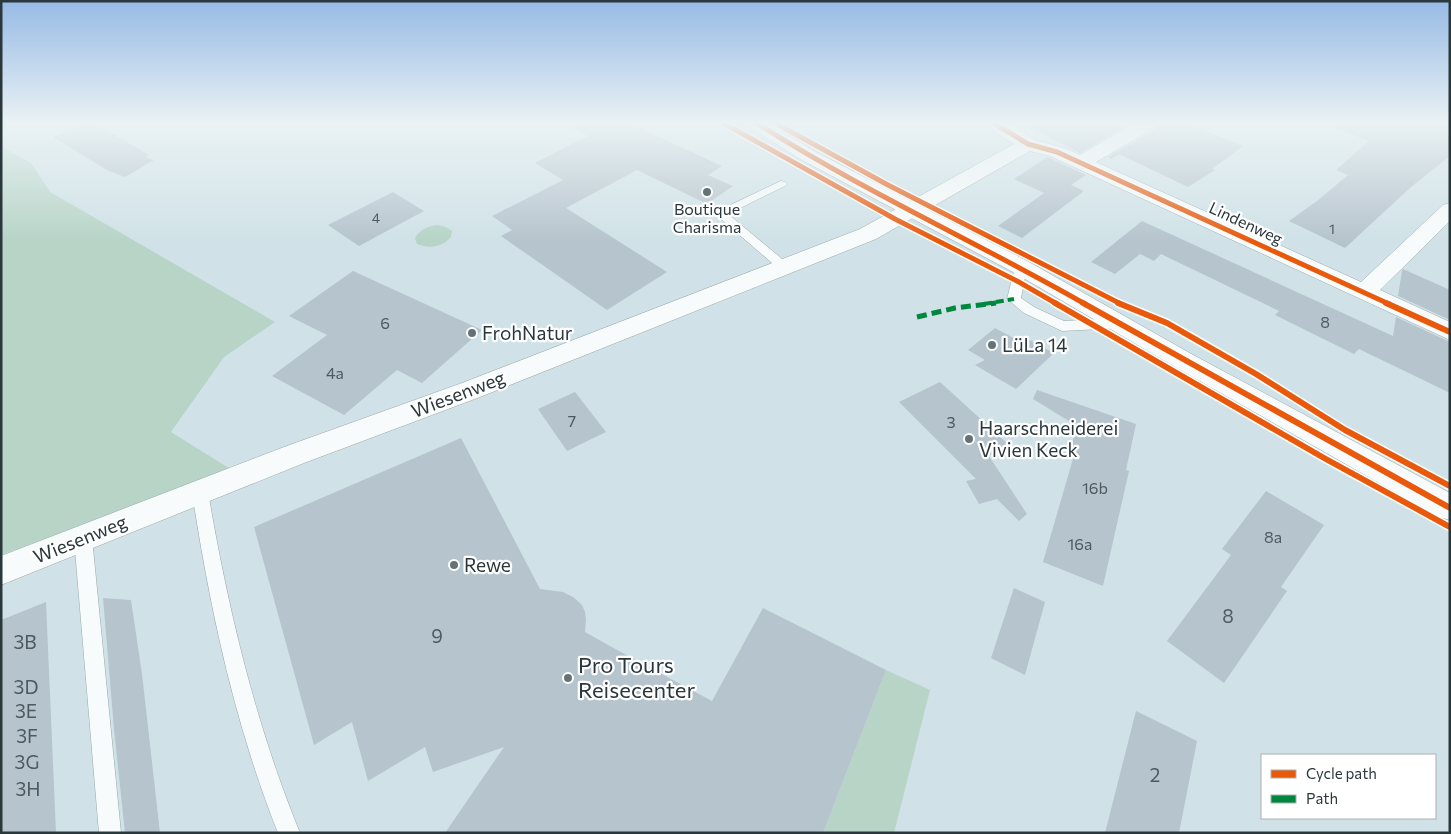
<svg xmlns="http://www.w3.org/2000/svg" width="1451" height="834" viewBox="0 0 1451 834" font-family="Commissioner,sans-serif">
  <rect width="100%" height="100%" fill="#d0e2e7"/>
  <!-- green -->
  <g fill="#b7d4c7">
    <polygon points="1,146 31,163 50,192 275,322 224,357 171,432 232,470 1,555"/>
    <path d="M437,225L446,227L452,231L451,237C442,247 430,249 417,244L415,238C420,229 427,227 437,225Z"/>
    <polygon points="886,670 930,690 894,833 823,833"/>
  </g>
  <!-- building -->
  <g fill="#b6c4cd">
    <polygon points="84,124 96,124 149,155 145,157 154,160 125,177 107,170 53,137"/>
    <polygon points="563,124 631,124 722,166 708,175 733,186 707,204 637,170 566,208 667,272 607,310 501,236 512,230 492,216 563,180 535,163 588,136"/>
    <polygon points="1023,124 1129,124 1080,153"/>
    <polygon points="1158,124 1189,124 1243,146 1212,169 1215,170 1188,187 1119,154 1111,159 1108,157 1155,130"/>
    <polygon points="1330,124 1450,124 1450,156 1411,187 1345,248 1289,221 1317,201 1348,175 1336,170 1369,141 1330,126"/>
    <polygon points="1047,157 1086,175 1071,185 1084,191 1022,238 998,226 1044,193 1014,179"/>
    <polygon points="393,192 424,211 359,246 328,225"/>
    <polygon points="1142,221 1393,336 1396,317 1450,342 1450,393 1359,349 1354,354 1275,315 1279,311 1161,254 1154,261 1140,254 1115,274 1091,262"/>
    <polygon points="1403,269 1450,290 1450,320 1398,296 1402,271"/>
    <polygon points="353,271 482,330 422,383 397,370 344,415 272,376 327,335 289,316"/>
    <polygon points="995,328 1019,341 1024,337 1054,353 1016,389 975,365 985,360 968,350"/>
    <polygon points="940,382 1008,444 989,456 1027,514 1019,521 997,499 979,504 966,481 976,479 899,402"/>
    <polygon points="1037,390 1136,424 1126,470 1129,471 1103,586 1043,562 1075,452 1070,450 1077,426 1033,399"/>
    <polygon points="575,392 606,432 567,451 538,409"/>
    <polygon points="461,438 540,589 563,592 573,597 582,605 585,612 586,619 585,632 608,645 712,701 763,608 886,670 823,833 445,833 504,747 433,772 425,747 368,781 352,722 314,745 254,527"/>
    <polygon points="1266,491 1324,525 1281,587 1287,591 1224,683 1167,641 1231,555 1222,549"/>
    <polygon points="1014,588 1045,602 1025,675 991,658"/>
    <polygon points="103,598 131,600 142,674 160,833 125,833 114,729"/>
    <polygon points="46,602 56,833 1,833 1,620"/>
    <polygon points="1136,711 1197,741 1179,833 1105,833"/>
  </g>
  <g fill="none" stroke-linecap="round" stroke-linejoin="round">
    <!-- lane casing -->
    <g stroke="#9aa7ab" stroke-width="1">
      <g id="lane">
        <polygon points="781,181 785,182 787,184 785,186 728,214 787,263 789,266 787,269 779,269 714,213"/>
        <polygon points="1021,263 1027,267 1021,298 1034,307 1064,321 1119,318 1124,320 1126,323 1124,326 1119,328 1062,331 1024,313 1007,299 1015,267"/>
        <path d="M200,485L206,487L208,492C228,609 255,723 300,833H278C234,722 210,609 192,492L194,487Z"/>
        <polygon points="83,531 89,533 92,538 121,833 99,833 74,538 77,533"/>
      </g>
    </g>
    <!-- street casing -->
    <g stroke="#9aa7ab" stroke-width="1">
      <polygon id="street" points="986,124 1009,124 1035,140 1064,148 1080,155 1133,124 1156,124 1154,128 1096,162 1361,282 1443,205 1450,203 1450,221 1380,290 1450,322 1450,340 1050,156 1030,151 876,239 480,397 304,463 1,585 1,556 284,447 462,383 860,229 1014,144 988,128"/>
    </g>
    <!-- secondary casing -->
    <g stroke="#9aa7ab" stroke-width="1">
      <polygon id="secondary" points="749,124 771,124 814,151 1029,262 1195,356 1450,493 1450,520 1439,517 1177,368 1013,272 800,159 751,128"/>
    </g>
    <!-- lane -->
    <use href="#lane" fill="#f8fbfb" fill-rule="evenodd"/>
    <!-- street -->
    <use href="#street" fill="#f8fbfb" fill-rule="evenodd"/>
    <!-- secondary -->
    <use href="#secondary" fill="#f8fbfb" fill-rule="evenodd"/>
    <!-- quiet-far1 -->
    <polyline stroke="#00873e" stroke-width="4" stroke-dasharray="8 4" stroke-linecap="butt" points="984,304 1014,299"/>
    <!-- quiet -->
    <polyline stroke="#00873e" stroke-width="5" stroke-dasharray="10 5" stroke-linecap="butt" points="917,317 955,308 996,303"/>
    <!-- cycleway-far1 casing -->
    <g stroke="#fff" stroke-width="8">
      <g id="cycleway-far1">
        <polyline points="725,124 895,219 1017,281 1057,304"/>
        <path d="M758,124C863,191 977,242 1085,304"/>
        <polyline points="777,124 888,185 1121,304"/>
        <polyline points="995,124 1028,144 1057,152 1389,304"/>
      </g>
    </g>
    <!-- cycleway casing -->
    <g stroke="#fff" stroke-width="9">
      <g id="cycleway">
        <polyline points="1055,303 1324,458 1450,527"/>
        <polyline points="1083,303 1450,508"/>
        <polyline points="1118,303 1167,323 1256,374 1345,430 1450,486"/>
        <polyline points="1386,303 1450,332"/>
      </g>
    </g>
    <!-- cycleway-far1 -->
    <use href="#cycleway-far1" stroke="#e8590c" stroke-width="5"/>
    <!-- cycleway -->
    <use href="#cycleway" stroke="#e8590c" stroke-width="6"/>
  </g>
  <!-- sky -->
  <linearGradient id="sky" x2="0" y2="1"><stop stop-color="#96bae5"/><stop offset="0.51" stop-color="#eaf2f4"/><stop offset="1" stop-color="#eaf2f4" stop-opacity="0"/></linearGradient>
  <rect width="1451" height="241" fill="url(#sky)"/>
  <!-- markers -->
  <g fill="#647377" stroke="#fff" stroke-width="2">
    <circle cx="707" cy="192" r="5"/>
    <circle cx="472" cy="333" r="5"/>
    <circle cx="992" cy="345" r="5"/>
    <circle cx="969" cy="439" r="5"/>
    <circle cx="454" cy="565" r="5"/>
    <circle cx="568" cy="678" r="5"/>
  </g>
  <g text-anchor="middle" stroke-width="4.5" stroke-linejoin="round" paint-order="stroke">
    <!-- far-number labels -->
    <g font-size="14" fill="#4d5a60">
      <text x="376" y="223">4</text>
      <text x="1332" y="234">1</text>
    </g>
    <!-- far-poi labels -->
    <g font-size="16" fill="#2a373b" stroke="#fff">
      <text x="707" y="215">Boutique<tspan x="707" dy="18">Charisma</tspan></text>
    </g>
    <!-- far-street labels -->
    <g font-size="16" fill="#2a373b" stroke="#fff">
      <text transform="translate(1246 223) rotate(25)" y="6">Lindenweg</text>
    </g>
    <!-- number labels -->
    <g font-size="16" fill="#4d5a60">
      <text x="1325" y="328">8</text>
      <text x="385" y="329">6</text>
      <text x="335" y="379">4a</text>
      <text x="572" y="427">7</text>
      <text x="951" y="428">3</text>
      <text x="1095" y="494">16b</text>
      <text x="1273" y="543">8a</text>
      <text x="1080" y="550">16a</text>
    </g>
    <!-- poi labels -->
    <g font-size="19" fill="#2a373b" stroke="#fff" text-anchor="start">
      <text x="482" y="340">FrohNatur</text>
      <text x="1002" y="352">LüLa 14</text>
      <text x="979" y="435">Haarschneiderei<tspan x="979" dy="22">Vivien Keck</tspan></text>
      <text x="464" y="572">Rewe</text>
    </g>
    <!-- street labels -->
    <g font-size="19" fill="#2a373b" stroke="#fff">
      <text transform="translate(458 394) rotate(-21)" y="7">Wiesenweg</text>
      <text transform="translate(80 539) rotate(-22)" y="7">Wiesenweg</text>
    </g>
    <!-- near-number labels -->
    <g font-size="19" fill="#4d5a60">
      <text x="1228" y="623">8</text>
      <text x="437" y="643">9</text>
      <text x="25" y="649">3B</text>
      <text x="26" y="694">3D</text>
      <text x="26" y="718">3E</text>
      <text x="27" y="743">3F</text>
      <text x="27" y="769">3G</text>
      <text x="1155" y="782">2</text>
      <text x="28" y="796">3H</text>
    </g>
    <!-- near-poi labels -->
    <g font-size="22" fill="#2a373b" stroke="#fff" text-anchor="start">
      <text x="578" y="673">Pro Tours<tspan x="578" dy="25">Reisecenter</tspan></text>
    </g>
  </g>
  <!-- border -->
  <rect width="1451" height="834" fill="none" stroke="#2a373b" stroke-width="5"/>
  <!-- legend -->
  <rect x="1261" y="754" width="175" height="65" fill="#ffffff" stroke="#aaafb1"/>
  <rect x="1271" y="770" width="25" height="8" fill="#e8590c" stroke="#aaafb1"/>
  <text x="1306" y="779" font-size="15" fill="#2a373b">Cycle path</text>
  <rect x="1271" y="795" width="25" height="8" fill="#00873e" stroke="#aaafb1"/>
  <text x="1306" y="804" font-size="15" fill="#2a373b">Path</text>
</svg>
